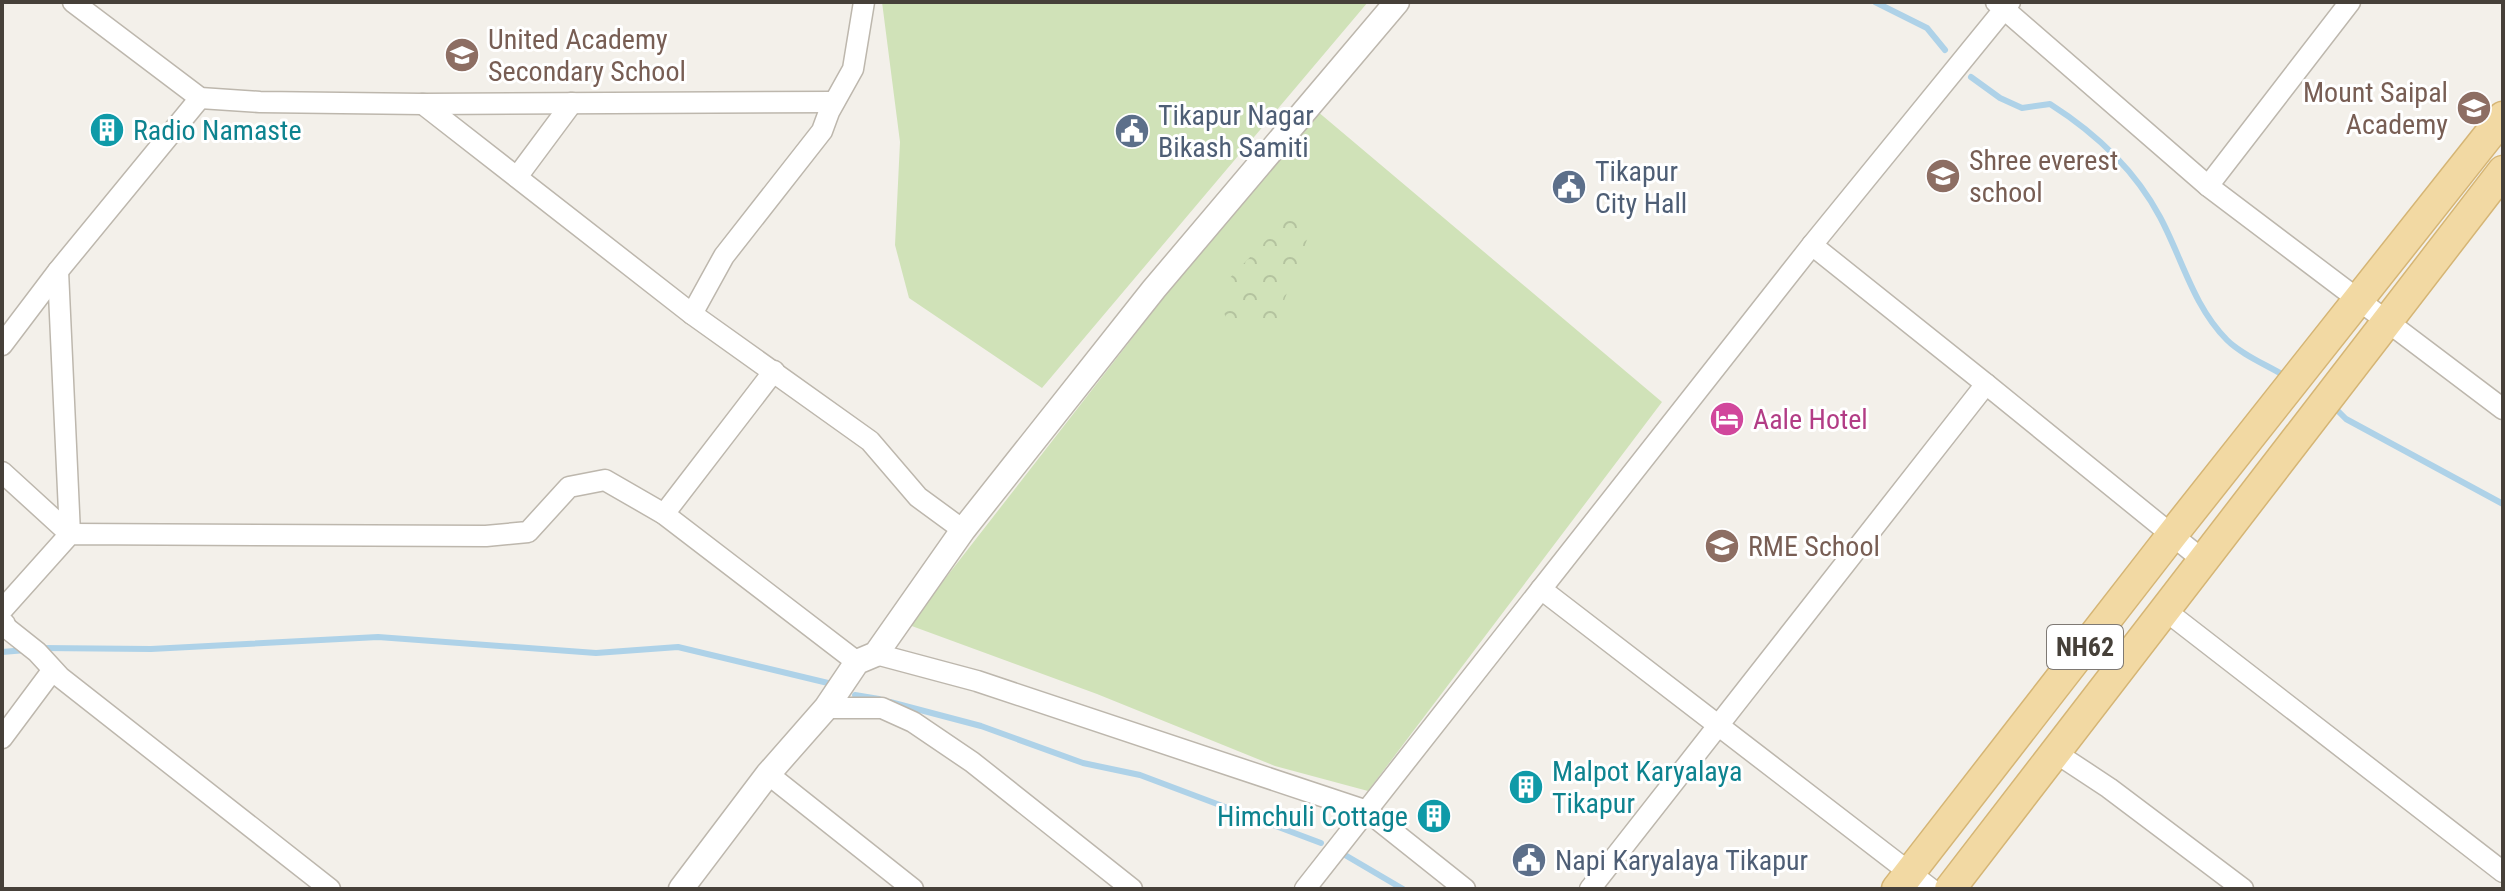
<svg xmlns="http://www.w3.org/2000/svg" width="2505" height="891" viewBox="0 0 2505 891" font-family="'Roboto Condensed',sans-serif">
  <defs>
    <pattern id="forest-crowns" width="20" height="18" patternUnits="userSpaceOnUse" patternTransform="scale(2)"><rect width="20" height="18" fill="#d0e2b8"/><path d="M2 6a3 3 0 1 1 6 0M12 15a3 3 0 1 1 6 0" fill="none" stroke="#b4c39f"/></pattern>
  </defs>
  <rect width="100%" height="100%" fill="#f3f0ea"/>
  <!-- grass -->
  <g fill="#d0e2b8">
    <polygon points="882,2 1368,2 1042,388 909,298 895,245 900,142"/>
    <polygon points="1317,111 1662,402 1368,791 1275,766 1097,694 909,625 1207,242"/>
  </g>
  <!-- forest -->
  <polygon fill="url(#forest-crowns)" points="1297,209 1311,229 1276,322 1228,323 1216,292"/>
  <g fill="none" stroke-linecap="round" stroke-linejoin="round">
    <!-- stream -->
    <g stroke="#aed2e8" stroke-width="6">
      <polyline points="1875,2 1927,28 1945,50"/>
      <path d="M1971,77L2000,98L2022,108L2050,104C2094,132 2135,170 2160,217C2182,258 2193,306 2227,340C2242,355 2267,365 2285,376"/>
      <polyline points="2337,410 2346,419 2503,504"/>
      <polyline points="41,648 151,649 378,637 596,653 678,647 828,683"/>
      <polyline points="2,652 26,650"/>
      <polyline points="855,695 879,699"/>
      <polyline points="890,702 981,726 1083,763 1140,775 1321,843"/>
      <polyline points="1345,855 1403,889"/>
    </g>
    <!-- minor casing -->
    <g stroke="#bdb7ad" stroke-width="23">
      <g id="minor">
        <polyline points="73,2 200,98 260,102 423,104 834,102"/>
        <polyline points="1996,2 2208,186 2503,409"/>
        <polyline points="423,104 692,314 870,441 918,497 963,530"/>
        <polyline points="517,177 572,103"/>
        <polyline points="2208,186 2350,2"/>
        <polyline points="58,271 70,534"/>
        <polyline points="692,314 724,256 822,131 829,112 853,69 864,2"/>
        <polyline points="2,345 58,271 200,98"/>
        <polyline points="1986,384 2204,561"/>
        <polyline points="2,472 70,534"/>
        <polyline points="664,514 774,371"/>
        <polyline points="1541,589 1931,889"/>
        <polyline points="2,610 70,534 486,536 528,532 569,487 605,480 664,514 857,662"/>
        <polyline points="2166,611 2503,872"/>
        <polyline points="3,625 37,652 60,677 330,889"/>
        <polyline points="876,654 977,681 1367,811 1465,889"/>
        <polyline points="826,708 882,708 913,722 972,762 1132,889"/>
        <polyline points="2,738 52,671"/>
        <polyline points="2056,753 2109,788 2243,889"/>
        <polyline points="768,774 913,889"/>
        <polyline points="1305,889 1812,245 2010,2"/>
        <polyline points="1590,889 1986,384 1812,245"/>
      </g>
    </g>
    <!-- tertiary casing -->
    <g stroke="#bdb7ad" stroke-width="27">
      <g id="tertiary">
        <polyline points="2,625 3,625"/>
        <polyline points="681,889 768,774 826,708 857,662 876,654 963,530 1154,289 1397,2"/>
      </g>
    </g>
    <!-- primary casing -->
    <g stroke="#d5b575" stroke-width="33">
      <g id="primary">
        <polyline points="1897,889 2172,535 2503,117"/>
        <polyline points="1950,889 2503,171"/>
      </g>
    </g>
    <!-- minor -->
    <use href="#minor" stroke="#fff" stroke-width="20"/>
    <!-- tertiary -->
    <use href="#tertiary" stroke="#fff" stroke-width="24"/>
    <!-- primary -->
    <use href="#primary" stroke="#f2d9a3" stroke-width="30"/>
  </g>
  <!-- icons -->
  <defs>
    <g id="school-disc" transform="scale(1.8)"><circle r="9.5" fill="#8d6e63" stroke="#fff"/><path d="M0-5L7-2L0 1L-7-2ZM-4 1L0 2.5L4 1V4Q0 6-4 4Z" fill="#fff"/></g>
    <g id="building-disc" transform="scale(1.8)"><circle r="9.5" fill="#0f9aa8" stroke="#fff"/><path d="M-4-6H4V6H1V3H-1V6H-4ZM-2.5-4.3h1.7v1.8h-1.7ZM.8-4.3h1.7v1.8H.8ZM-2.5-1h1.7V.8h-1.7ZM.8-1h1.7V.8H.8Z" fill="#fff"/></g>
    <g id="civic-disc" transform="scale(1.8)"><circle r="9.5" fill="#5c6f8a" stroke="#fff"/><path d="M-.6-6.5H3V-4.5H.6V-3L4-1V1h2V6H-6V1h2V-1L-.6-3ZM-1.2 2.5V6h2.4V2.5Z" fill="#fff"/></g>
    <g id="hotel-disc" transform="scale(1.8)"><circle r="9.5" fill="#d1479c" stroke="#fff"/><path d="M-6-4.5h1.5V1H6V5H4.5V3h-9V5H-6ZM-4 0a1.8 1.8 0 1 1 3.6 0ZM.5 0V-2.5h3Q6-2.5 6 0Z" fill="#fff"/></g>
  </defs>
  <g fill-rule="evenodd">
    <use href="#school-disc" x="462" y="55"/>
    <use href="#school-disc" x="2474" y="108"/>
    <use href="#building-disc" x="107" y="130"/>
    <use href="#civic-disc" x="1132" y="131"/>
    <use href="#school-disc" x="1943" y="176"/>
    <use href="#civic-disc" x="1569" y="187"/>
    <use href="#hotel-disc" x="1727" y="419"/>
    <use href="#school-disc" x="1722" y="546"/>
    <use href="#building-disc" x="1526" y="787"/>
    <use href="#building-disc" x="1434" y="816"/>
    <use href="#civic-disc" x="1529" y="860"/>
  </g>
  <g text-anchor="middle" stroke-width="6" stroke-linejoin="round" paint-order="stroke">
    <!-- shield labels -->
    <rect fill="#fff" stroke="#7e7974" stroke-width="2" x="2047" y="625" width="76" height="44" rx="6"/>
    <g font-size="26" font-weight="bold" fill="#464039">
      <text x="2085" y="656">NH62</text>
    </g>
    <!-- education labels -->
    <g font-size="28" fill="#785e54" stroke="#fff" text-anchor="start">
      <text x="488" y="49">United Academy<tspan x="488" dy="32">Secondary School</tspan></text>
      <text x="2448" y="102" text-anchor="end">Mount Saipal<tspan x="2448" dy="32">Academy</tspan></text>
      <text x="1969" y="170">Shree everest<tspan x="1969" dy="32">school</tspan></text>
      <text x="1748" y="556">RME School</text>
    </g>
    <!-- service labels -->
    <g font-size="28" fill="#4e5e75" stroke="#fff" text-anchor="start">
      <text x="1158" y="125">Tikapur Nagar<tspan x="1158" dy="32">Bikash Samiti</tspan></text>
      <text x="1595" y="181">Tikapur<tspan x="1595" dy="32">City Hall</tspan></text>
      <text x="1555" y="870">Napi Karyalaya Tikapur</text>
    </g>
    <!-- culture labels -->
    <g font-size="28" fill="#0d838f" stroke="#fff" text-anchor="start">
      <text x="133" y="140">Radio Namaste</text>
      <text x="1552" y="781">Malpot Karyalaya<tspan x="1552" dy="32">Tikapur</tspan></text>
      <text x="1408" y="826" text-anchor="end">Himchuli Cottage</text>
    </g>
    <!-- hotel labels -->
    <g font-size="28" fill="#b23c85" stroke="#fff" text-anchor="start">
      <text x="1753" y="429">Aale Hotel</text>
    </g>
  </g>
  <!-- border -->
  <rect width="2505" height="891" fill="none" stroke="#464039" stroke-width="8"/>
</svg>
